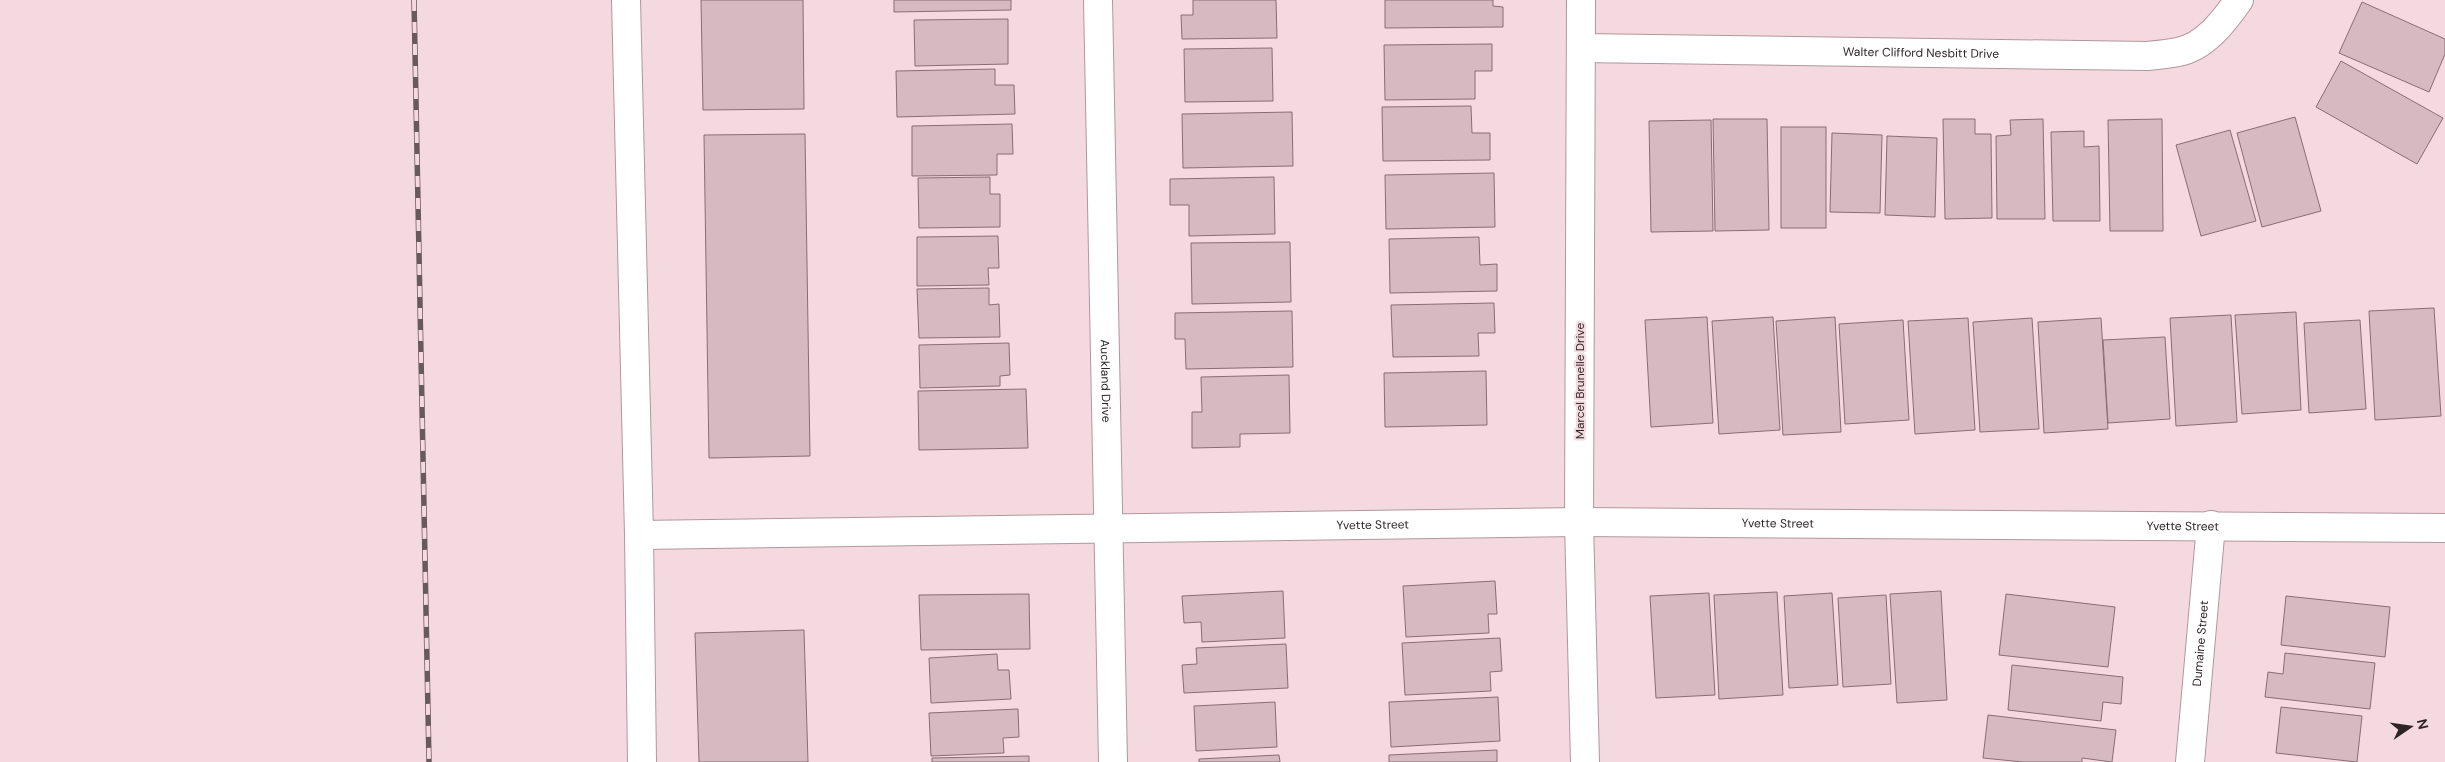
<svg xmlns="http://www.w3.org/2000/svg" width="2445" height="762" viewBox="0 0 2445 762" font-family="'DM Sans',sans-serif">
  <rect width="100%" height="100%" fill="#f5d9e0"/>
  <!-- building -->
  <g fill="#d5bac1" stroke="#866f74">
    <polygon points="701,0 803,0 804,109 703,110"/>
    <polygon points="894,0 1011,0 1011,10 894,12"/>
    <polygon points="1193,0 1276,0 1277,38 1182,39 1181,15 1193,15"/>
    <polygon points="1385,0 1493,0 1493,6 1503,7 1503,27 1385,28"/>
    <polygon points="2362,2 2445,39 2445,54 2429,92 2339,53"/>
    <polygon points="1008,19 1008,64 915,66 914,20"/>
    <polygon points="1492,44 1492,71 1475,71 1475,99 1385,100 1384,45"/>
    <polygon points="1272,48 1273,101 1185,102 1184,49"/>
    <polygon points="2341,61 2443,118 2417,164 2316,107"/>
    <polygon points="995,69 995,85 1014,85 1015,114 897,117 896,71"/>
    <polygon points="1471,106 1472,133 1490,133 1490,160 1383,161 1382,107"/>
    <polygon points="1292,112 1293,166 1183,168 1182,114"/>
    <polygon points="2295,117 2321,211 2262,227 2237,133"/>
    <polygon points="1713,119 1767,119 1769,230 1715,231"/>
    <polygon points="1943,119 1975,119 1975,134 1991,134 1992,218 1945,219"/>
    <polygon points="2043,119 2045,219 1997,219 1996,136 2011,135 2010,120"/>
    <polygon points="2162,119 2163,231 2110,231 2108,120"/>
    <polygon points="1711,120 1713,231 1651,232 1649,121"/>
    <polygon points="1012,124 1013,154 997,154 997,175 912,176 912,126"/>
    <rect x="1781" y="127" width="45" height="101"/>
    <polygon points="2230,130 2256,221 2201,236 2176,145"/>
    <polygon points="2084,131 2084,147 2099,146 2100,221 2053,221 2051,132"/>
    <polygon points="1832,133 1882,135 1880,213 1830,212"/>
    <polygon points="805,134 810,456 709,458 704,135"/>
    <polygon points="1887,136 1937,138 1935,217 1885,215"/>
    <polygon points="1494,173 1495,227 1386,229 1385,175"/>
    <polygon points="990,177 990,194 1000,194 1000,227 919,228 918,178"/>
    <polygon points="1274,177 1275,234 1189,236 1189,205 1170,205 1170,179"/>
    <polygon points="998,236 999,268 988,268 989,285 917,286 917,237"/>
    <polygon points="1479,237 1480,265 1497,264 1497,291 1390,293 1389,239"/>
    <polygon points="1290,242 1291,302 1192,304 1191,243"/>
    <polygon points="989,288 989,305 999,304 1000,337 919,338 917,289"/>
    <polygon points="1494,303 1495,333 1478,333 1479,356 1393,357 1391,305"/>
    <polygon points="2434,308 2441,416 2375,420 2369,311"/>
    <polygon points="1292,311 1293,367 1186,369 1185,339 1175,339 1175,313"/>
    <polygon points="2296,312 2301,410 2242,414 2235,315"/>
    <polygon points="2231,315 2237,422 2176,426 2170,318"/>
    <polygon points="1707,317 1713,423 1651,427 1645,320"/>
    <polygon points="1773,317 1780,430 1719,434 1712,321"/>
    <polygon points="1835,317 1841,432 1783,435 1776,321"/>
    <polygon points="1968,318 1975,430 1915,434 1908,321"/>
    <polygon points="2032,318 2039,429 1980,432 1973,322"/>
    <polygon points="2101,318 2108,429 2044,433 2038,322"/>
    <polygon points="1903,320 1909,420 1845,424 1839,324"/>
    <polygon points="2360,320 2366,409 2309,413 2304,323"/>
    <polygon points="2165,337 2170,419 2108,423 2103,340"/>
    <polygon points="1009,343 1010,375 1000,376 1000,386 920,388 919,345"/>
    <polygon points="1486,371 1487,425 1385,427 1384,373"/>
    <polygon points="1289,375 1290,433 1240,434 1240,447 1192,448 1192,412 1202,412 1201,377"/>
    <polygon points="1026,389 1028,448 919,450 918,391"/>
    <polygon points="1495,581 1497,614 1488,614 1489,633 1406,637 1403,586"/>
    <polygon points="1283,591 1285,638 1202,642 1201,622 1184,623 1182,596"/>
    <polygon points="1941,591 1947,700 1897,703 1890,594"/>
    <polygon points="1777,592 1783,695 1719,699 1714,595"/>
    <polygon points="1709,593 1715,695 1656,698 1650,596"/>
    <polygon points="1832,593 1838,685 1789,688 1784,596"/>
    <polygon points="1029,594 1030,649 921,650 919,595"/>
    <polygon points="2006,594 2115,607 2108,667 1999,655"/>
    <polygon points="1886,595 1891,684 1843,687 1838,598"/>
    <polygon points="2286,596 2390,607 2385,657 2281,645"/>
    <polygon points="804,630 808,762 699,762 695,633"/>
    <polygon points="1500,638 1502,671 1490,672 1491,691 1405,695 1402,643"/>
    <polygon points="1286,644 1288,688 1184,693 1182,665 1197,664 1196,648"/>
    <polygon points="2285,653 2375,663 2370,709 2265,697 2268,672 2283,674"/>
    <polygon points="997,654 998,670 1009,670 1011,699 931,703 929,658"/>
    <polygon points="2012,665 2123,677 2121,704 2103,702 2101,721 2008,710"/>
    <polygon points="1498,697 1500,741 1391,747 1389,702"/>
    <polygon points="1275,702 1277,747 1196,751 1194,706"/>
    <polygon points="2281,707 2362,716 2357,762 2276,753"/>
    <polygon points="1018,709 1019,737 1003,738 1004,753 931,756 929,713"/>
    <polygon points="1988,715 2116,730 2112,762 2082,758 2082,762 2023,762 1983,758"/>
    <polygon points="1497,750 1497,762 1389,762 1389,755"/>
    <polygon points="1279,755 1280,762 1199,762 1199,759"/>
    <polygon points="1029,756 1029,762 932,762 932,758"/>
  </g>
  <g fill="none" stroke-linecap="round" stroke-linejoin="round">
    <!-- street casing -->
    <g stroke="#b1979d" stroke-width="30">
      <g id="street">
        <path id="s1" d="M626,0L639,535L1579,522L2445,528"/>
        <path id="s2" d="M1098,0L1113,762"/>
        <polyline points="1581,0 1579,522 1585,762"/>
        <path id="s3" d="M1581,48L2147,56C2157,55 2168,54 2178,52C2205,47 2224,21 2239,0"/>
        <polyline points="639,535 642,762"/>
        <path id="s4" d="M2190,762L2211,525"/>
      </g>
    </g>
    <!-- street -->
    <use href="#street" stroke="#fff" stroke-width="28"/>
    <!-- rail casing -->
    <g stroke="#68595c" stroke-width="5.5">
      <polyline id="rail" points="414,0 429,762"/>
    </g>
    <!-- rail -->
    <use href="#rail" stroke="#f5d9e0" stroke-width="4" stroke-dasharray="11" stroke-linecap="butt"/>
  </g>
  <g text-anchor="middle" stroke-width="4.5" stroke-linejoin="round" paint-order="stroke">
    <!-- street labels -->
    <g font-size="12" fill="#2e2426" stroke="#f5d9e0">
      <text dy="4" stroke="none"><textPath href="#s3" startOffset="340">Walter Clifford Nesbitt Drive</textPath></text>
      <text dy="4" stroke="none"><textPath href="#s2" startOffset="381">Auckland Drive</textPath></text>
      <text transform="translate(1580 381) rotate(-90)" y="4">Marcel Brunelle Drive</text>
      <text dy="4" stroke="none"><textPath href="#s1" startOffset="1674">Yvette Street</textPath></text>
      <text dy="4" stroke="none"><textPath href="#s1" startOffset="1269">Yvette Street</textPath></text>
      <text dy="4" stroke="none"><textPath href="#s1" startOffset="2079">Yvette Street</textPath></text>
      <text dy="4" stroke="none"><textPath href="#s4" startOffset="119">Dumaine Street</textPath></text>
    </g>
  </g>
  <!-- north arrow -->
  <g transform="translate(2410 727) rotate(77)" stroke="#f5d9e0" stroke-width="4" paint-order="stroke">
  <path d="M0-4L9 19L0 12L-9 19Z" fill="#2e2426"/>
  <text y="-8" font-size="14" font-weight="bold" text-anchor="middle" fill="#2e2426">N</text>
  </g>
</svg>
